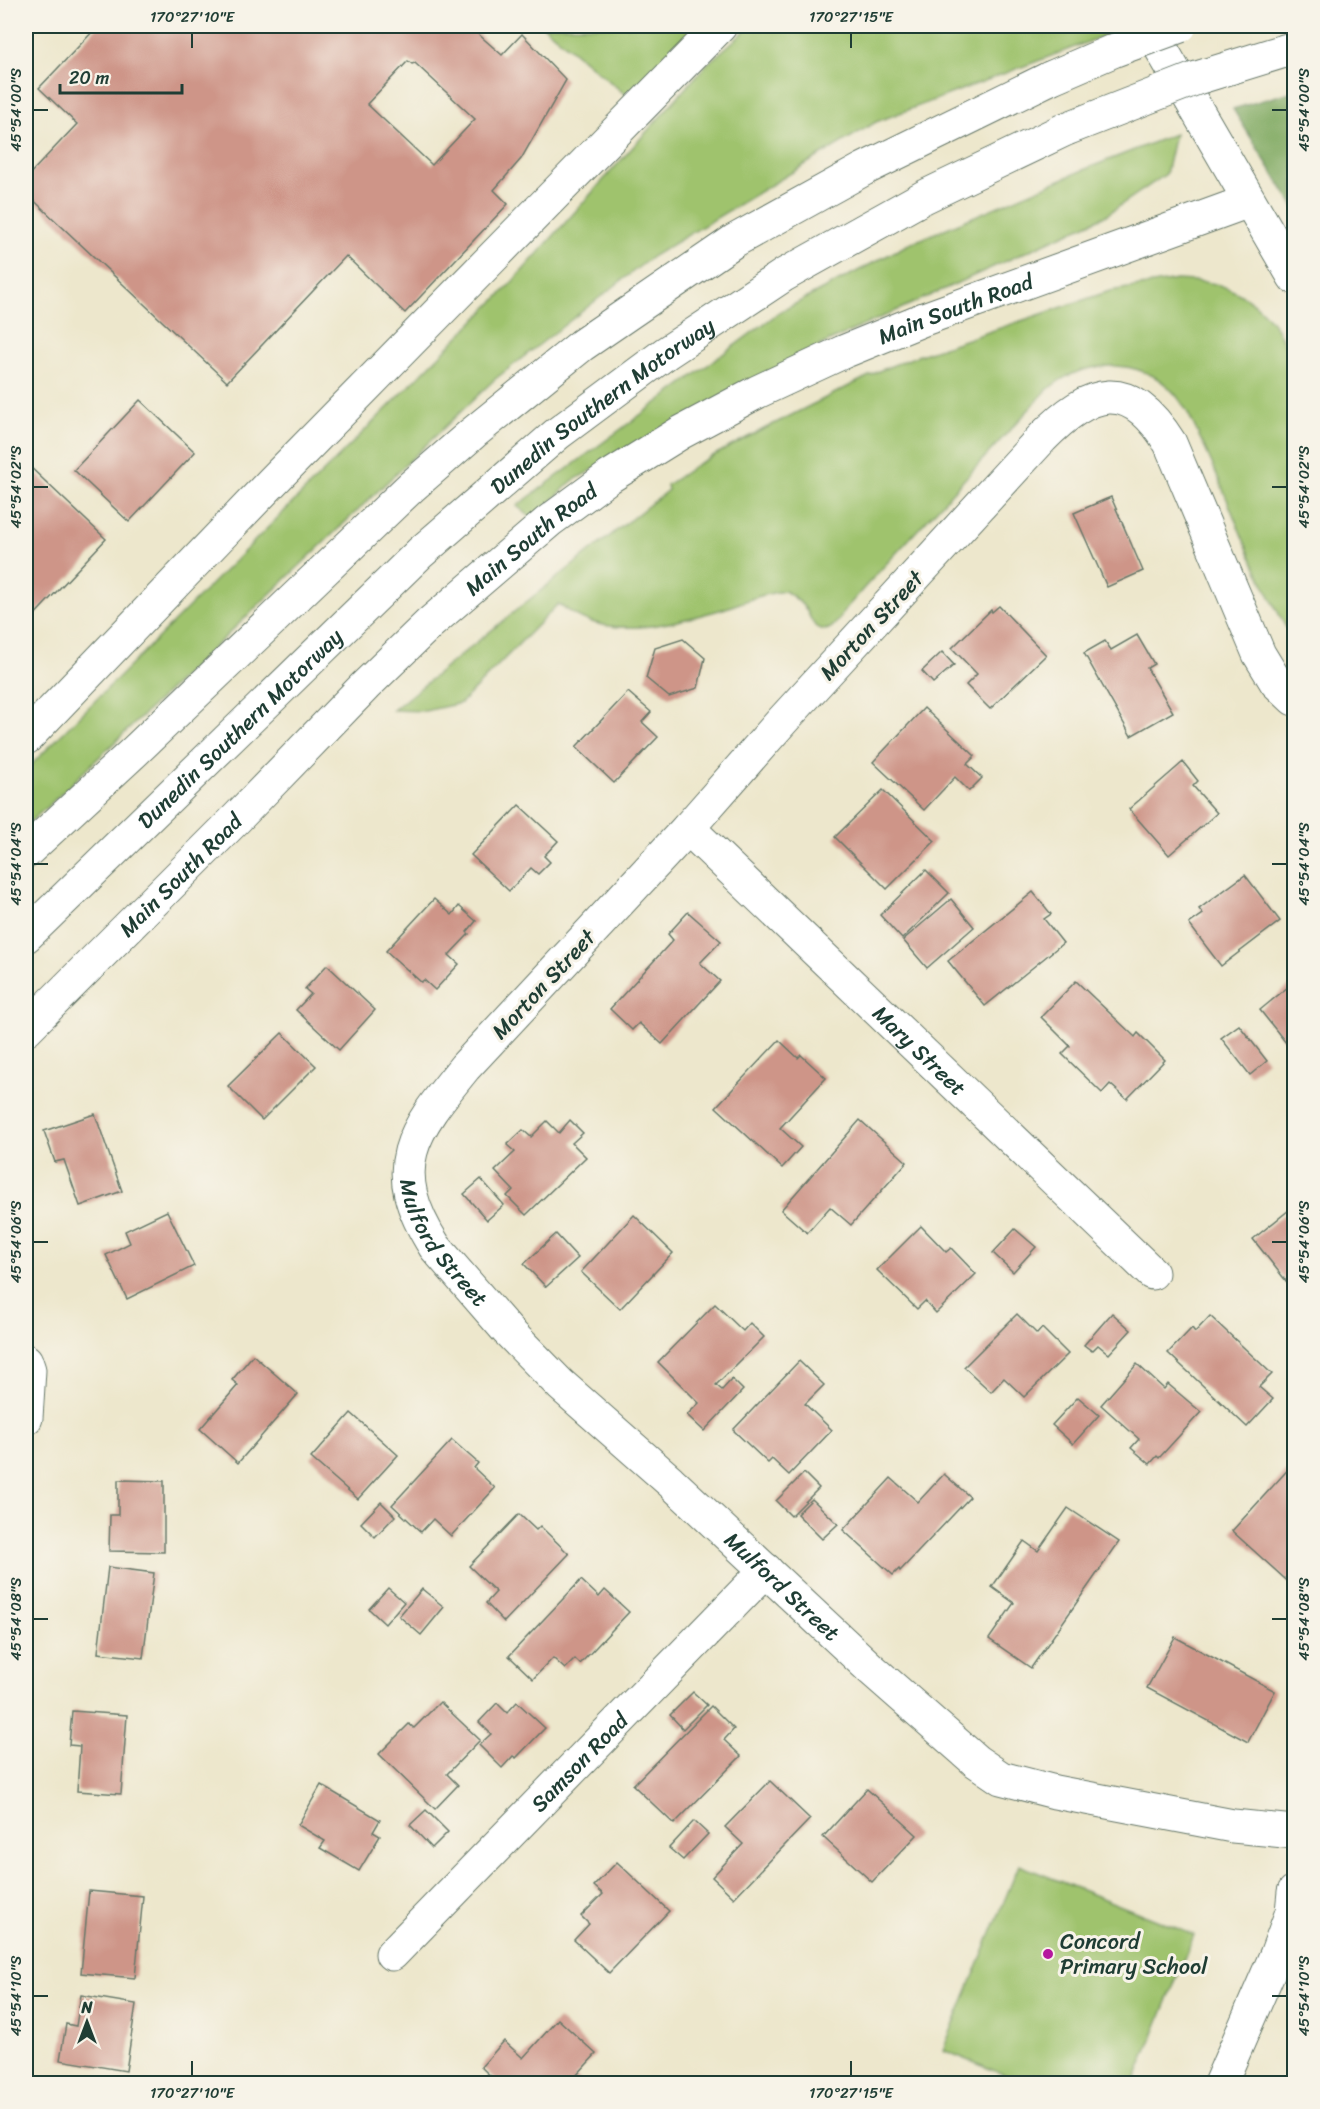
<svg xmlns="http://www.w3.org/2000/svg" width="1320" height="2109" viewBox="0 0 1320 2109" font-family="Sriracha,sans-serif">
  <rect width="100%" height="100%" fill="#f7f3e8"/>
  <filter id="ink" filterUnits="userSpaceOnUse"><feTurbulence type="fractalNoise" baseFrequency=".0167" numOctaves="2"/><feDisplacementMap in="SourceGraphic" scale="12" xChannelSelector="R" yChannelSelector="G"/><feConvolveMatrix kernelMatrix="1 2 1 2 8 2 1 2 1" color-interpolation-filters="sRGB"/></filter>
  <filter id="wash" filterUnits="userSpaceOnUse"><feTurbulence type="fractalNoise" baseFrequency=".008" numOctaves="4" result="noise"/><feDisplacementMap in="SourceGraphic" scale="24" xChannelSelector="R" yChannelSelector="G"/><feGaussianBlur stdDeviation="1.35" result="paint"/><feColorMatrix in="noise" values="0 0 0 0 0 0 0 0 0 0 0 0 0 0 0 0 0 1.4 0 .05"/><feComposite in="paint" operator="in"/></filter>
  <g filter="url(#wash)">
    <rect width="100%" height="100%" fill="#ede7cc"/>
    <!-- green -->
    <g fill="#9fc36d" stroke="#5f8050" stroke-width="1.5">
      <polygon points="543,26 702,26 626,95"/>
      <polygon points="751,26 1117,26 1120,30 876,122 653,256 494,380 47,807 26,825 26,770 506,289 707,64"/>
      <polygon points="1175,134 1166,174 1103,217 825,343 572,481 533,519 517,506 780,312 907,245 1083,170"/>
      <path d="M1177,280C1190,281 1206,281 1219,285C1263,300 1284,330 1294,373V642C1279,615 1264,586 1251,557C1233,517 1219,475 1199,436C1192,421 1185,405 1174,393C1158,374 1133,365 1109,366C1085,367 1064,375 1047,390L863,589C858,595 853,601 847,607C841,616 830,639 816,626C811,623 810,615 806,610C801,602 793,596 785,591C763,593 744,602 723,609C680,621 629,637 586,620C576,617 567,609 558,604L461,703L425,711L393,710L530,599L668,490L667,485L698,464L748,437L881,370L917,356L1110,291Z"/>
      <polygon points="1019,1865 1194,1935 1134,2083 1025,2083 943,2050"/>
    </g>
    <!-- forest -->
    <polygon fill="#7fa960" stroke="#4f734a" stroke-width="1.5" points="1294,91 1294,207 1233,109"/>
    <g id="blocks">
      <!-- building -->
      <g fill="#ce9588" fill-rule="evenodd">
        <path d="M98,26H469L502,55L522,34L566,80L521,159L494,190L508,204L405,313L346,256L227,382L26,193V178L77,124L39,88ZM408,61L412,64L415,63L475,119L432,165L367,104Z"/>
        <polygon points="140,400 195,452 129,522 74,470"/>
        <polygon points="26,463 106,539 26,624"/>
        <polygon points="1111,497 1143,571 1107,587 1074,513"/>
        <polygon points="999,606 1046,655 990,709 966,685 977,674 952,648 991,610 992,612"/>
        <polygon points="1137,635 1154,664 1147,668 1173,712 1131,736 1084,653 1105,641 1111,650"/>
        <polygon points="683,639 705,658 698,688 669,697 646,678 655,648"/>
        <polygon points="942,652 954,665 933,683 922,671"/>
        <polygon points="628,692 651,712 642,722 658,737 614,783 576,747"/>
        <polygon points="924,708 975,756 967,764 982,778 969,791 955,777 924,810 873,762"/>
        <polygon points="1183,762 1198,781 1193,786 1217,813 1169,855 1129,809"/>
        <polygon points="883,790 935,841 887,889 835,837"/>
        <polygon points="519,805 558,841 544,856 550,862 538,874 531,868 509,891 471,855"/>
        <polygon points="926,870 949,893 902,939 880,915"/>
        <polygon points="1245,875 1280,921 1221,966 1189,924 1203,914 1199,909"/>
        <polygon points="1033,892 1051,914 1044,919 1063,943 985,1006 948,961"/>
        <polygon points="434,899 452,915 459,906 476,921 467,932 469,934 449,955 459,964 435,990 424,980 421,982 386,951"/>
        <polygon points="951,899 974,927 927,968 903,940"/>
        <polygon points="688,912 721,941 700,963 720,981 662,1044 639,1023 632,1030 610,1009 673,940 668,934"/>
        <polygon points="327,965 375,1010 339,1050 296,1010 311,994 305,989"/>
        <polygon points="1076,981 1135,1037 1138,1033 1165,1060 1127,1099 1110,1084 1102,1093 1062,1054 1070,1046 1041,1017"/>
        <polygon points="1294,982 1294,1053 1260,1010"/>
        <polygon points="1239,1025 1267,1061 1250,1075 1221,1038"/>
        <polygon points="282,1033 316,1066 262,1120 228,1086"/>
        <polygon points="779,1040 798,1058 801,1055 826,1078 780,1128 801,1147 782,1168 716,1107"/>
        <polygon points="95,1114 122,1191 80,1206 64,1160 55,1162 44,1131"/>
        <polygon points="570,1120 583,1133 572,1143 586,1157 526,1215 507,1196 513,1190 495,1171 515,1152 507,1145 523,1130 531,1137 547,1121 559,1133"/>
        <polygon points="860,1120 907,1162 851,1225 830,1207 807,1233 781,1210"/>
        <polygon points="481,1179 504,1205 487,1220 464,1194"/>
        <polygon points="1294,1206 1294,1291 1253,1239"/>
        <polygon points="167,1211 194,1266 127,1299 106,1255 130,1243 125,1231"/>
        <polygon points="634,1215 673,1253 620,1309 581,1272"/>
        <polygon points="921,1226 946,1252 951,1248 976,1274 936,1313 925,1301 917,1309 877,1270"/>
        <polygon points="1015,1229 1036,1247 1013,1272 993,1253"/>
        <polygon points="556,1234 578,1258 546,1287 524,1264"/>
        <polygon points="715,1304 743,1331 750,1323 764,1337 716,1385 722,1390 732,1379 743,1390 704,1431 687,1415 699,1403 658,1362"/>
        <polygon points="1112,1313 1131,1330 1109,1354 1098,1345 1092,1351 1084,1345"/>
        <polygon points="1017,1314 1037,1334 1042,1328 1068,1354 1024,1397 1004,1378 991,1392 964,1367"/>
        <polygon points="1210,1316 1272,1374 1259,1387 1273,1399 1247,1427 1168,1353 1192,1328 1195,1332"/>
        <polygon points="253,1355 298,1394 238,1463 200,1429 238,1385 232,1380"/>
        <polygon points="799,1361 824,1385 805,1404 832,1430 789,1475 772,1459 768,1463 733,1430"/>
        <polygon points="1137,1364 1164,1389 1168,1384 1201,1412 1159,1458 1157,1456 1150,1464 1131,1448 1139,1439 1101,1405"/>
        <polygon points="1078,1397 1099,1415 1073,1444 1052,1425"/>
        <polygon points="351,1413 398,1455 358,1499 311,1458"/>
        <polygon points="452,1440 478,1463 474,1468 495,1488 451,1536 433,1519 421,1532 392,1505"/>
        <polygon points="1294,1463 1294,1587 1232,1531"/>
        <polygon points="804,1473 819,1488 791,1516 776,1501"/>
        <polygon points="944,1474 970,1497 900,1571 899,1569 893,1575 843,1530 891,1478 918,1502"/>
        <polygon points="118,1480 164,1481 164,1552 109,1551 110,1515 118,1515"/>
        <polygon points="812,1499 838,1524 822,1539 797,1514"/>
        <polygon points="381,1502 395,1516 375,1537 361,1523"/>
        <polygon points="1068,1508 1119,1542 1031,1668 989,1639 1014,1603 992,1587 1024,1541 1038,1551"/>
        <polygon points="519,1514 536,1530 540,1526 569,1554 504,1622 486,1603 496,1592 469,1566"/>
        <polygon points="108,1567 154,1573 143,1658 98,1653"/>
        <polygon points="581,1580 599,1597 605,1590 629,1612 580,1664 575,1659 565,1669 553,1658 533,1679 509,1656"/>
        <polygon points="388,1588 404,1602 385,1624 369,1609"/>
        <polygon points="422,1589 444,1607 421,1635 399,1616"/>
        <polygon points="1175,1637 1275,1691 1248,1742 1147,1688"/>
        <polygon points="693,1692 707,1705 683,1729 670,1715"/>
        <polygon points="440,1702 480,1740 447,1774 458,1785 435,1809 379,1754 409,1724 414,1728"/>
        <polygon points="517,1702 545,1728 516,1758 513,1756 502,1768 479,1745 491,1734 479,1722 497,1703 507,1713"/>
        <polygon points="711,1706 734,1729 724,1740 741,1756 674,1824 633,1785"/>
        <polygon points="72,1711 127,1715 121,1794 77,1791 80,1746 69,1745"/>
        <polygon points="770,1781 810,1819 734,1898 712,1877 743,1844 725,1827"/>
        <polygon points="321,1785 380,1820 373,1832 380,1836 359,1871 320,1848 325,1841 298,1825"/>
        <polygon points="867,1789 917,1835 872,1882 823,1837"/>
        <polygon points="426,1810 448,1832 432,1848 410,1825"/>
        <polygon points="694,1821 708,1834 683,1860 669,1848"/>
        <polygon points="617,1862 669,1911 609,1973 574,1940 589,1924 581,1916 603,1894 594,1886"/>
        <polygon points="89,1891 143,1896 135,1978 81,1973"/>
        <polygon points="81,1995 136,2004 126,2071 60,2060 66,2024 76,2026"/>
        <polygon points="558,2019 596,2054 575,2077 581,2082 580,2084 499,2084 481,2067 504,2041 523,2058"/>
      </g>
    </g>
  </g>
  <g filter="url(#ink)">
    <use href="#blocks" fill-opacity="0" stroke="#677869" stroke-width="1.5"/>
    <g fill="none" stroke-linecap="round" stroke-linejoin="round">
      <!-- minor casing -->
      <g stroke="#677869" stroke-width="35">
        <g id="minor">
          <path id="s1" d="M1294,699L1276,682L1259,654L1170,443C1129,377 1091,388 1042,438L783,720L688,828L465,1067C412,1132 384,1167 435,1247L507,1330L561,1385L670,1481L870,1668L976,1761L1001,1778L1055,1792L1233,1826L1294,1832"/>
          <path id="s2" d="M688,828L1152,1273"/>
          <polyline points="26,1361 29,1370 26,1418"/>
          <path id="s3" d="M392,1954L766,1570"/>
          <polyline points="1220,2084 1276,1955 1292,1912 1294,1892"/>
        </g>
      </g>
      <!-- secondary casing -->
      <g stroke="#677869" stroke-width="35">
        <g id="secondary">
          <polyline points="1148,26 1294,277"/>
          <polyline points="26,738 272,482 720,26"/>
          <path id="s4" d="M26,1029L237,818L365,686L429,624L549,521L609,477L680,433L757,392L843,352L924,319L1249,201"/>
        </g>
      </g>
      <!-- motorway casing -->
      <g stroke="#677869" stroke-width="35">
        <g id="motorway">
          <polyline points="26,852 134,752 411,487 473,433 582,345 734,241 864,169 1050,78"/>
          <path id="s5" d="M26,936L420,553L557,434L666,353L784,275L924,197L1066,129"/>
          <polyline points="26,1025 32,1021"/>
        </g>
      </g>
      <!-- minor -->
      <use href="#minor" stroke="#fff" stroke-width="33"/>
      <!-- secondary -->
      <use href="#secondary" stroke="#fff" stroke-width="33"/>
      <!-- motorway -->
      <use href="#motorway" stroke="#fff" stroke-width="33"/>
      <!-- motorway-bridge casing -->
      <g stroke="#677869" stroke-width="35" stroke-linecap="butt">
        <g id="motorway-bridge">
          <polyline points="1050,78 1115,50 1180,26"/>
          <polyline points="1066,129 1197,78 1294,48"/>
        </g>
      </g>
      <!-- motorway-bridge -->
      <use href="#motorway-bridge" stroke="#fff" stroke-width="33"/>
    </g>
  </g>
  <!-- ticks -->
  <path fill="none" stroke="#1f3d34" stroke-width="2" d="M192,33V48M851,33V48M33,110H48M1272,110H1287M33,487H48M1272,487H1287M33,864H48M1272,864H1287M33,1242H48M1272,1242H1287M33,1619H48M1272,1619H1287M33,1996H48M1272,1996H1287M192,2061V2076M851,2061V2076"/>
  <!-- markers -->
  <circle fill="#b5179e" stroke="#f7f3e8" stroke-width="2" cx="1048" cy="1954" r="6"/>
  <g text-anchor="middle" stroke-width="6" stroke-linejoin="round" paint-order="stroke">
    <!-- street labels -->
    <g font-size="22" fill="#1f3d34" stroke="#f7f3e8">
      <text dy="8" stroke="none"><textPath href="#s4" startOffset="1190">Main South Road</textPath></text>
      <text dy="8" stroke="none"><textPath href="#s5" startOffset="784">Dunedin Southern Motorway</textPath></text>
      <text dy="8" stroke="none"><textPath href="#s4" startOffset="704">Main South Road</textPath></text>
      <text transform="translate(871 625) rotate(-47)" y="8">Morton Street</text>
      <text dy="8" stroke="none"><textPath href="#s5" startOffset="298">Dunedin Southern Motorway</textPath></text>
      <text dy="8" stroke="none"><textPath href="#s4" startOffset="218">Main South Road</textPath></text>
      <text transform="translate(543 984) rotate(-47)" y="8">Morton Street</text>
      <text dy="8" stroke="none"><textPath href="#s2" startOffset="321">Mary Street</textPath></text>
      <text dy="8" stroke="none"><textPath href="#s1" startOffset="1503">Mulford Street</textPath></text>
      <text dy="8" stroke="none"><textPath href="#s1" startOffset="1989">Mulford Street</textPath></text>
      <text dy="8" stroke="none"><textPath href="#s3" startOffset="268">Samson Road</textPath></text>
    </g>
    <!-- poi labels -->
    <g font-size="22" fill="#1f3d34" stroke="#f7f3e8" text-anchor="start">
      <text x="1060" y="1949">Concord<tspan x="1060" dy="25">Primary School</tspan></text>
    </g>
  </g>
  <!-- margin -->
  <rect width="1320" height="2109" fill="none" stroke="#f7f3e8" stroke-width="66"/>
  <!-- north arrow -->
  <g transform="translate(87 2022)" stroke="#f7f3e8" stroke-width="4.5" paint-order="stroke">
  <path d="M0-4.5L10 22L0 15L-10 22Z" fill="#1f3d34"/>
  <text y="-9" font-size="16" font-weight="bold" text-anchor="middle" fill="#1f3d34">N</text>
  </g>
  <!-- scale -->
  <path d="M60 84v9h122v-9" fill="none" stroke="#1f3d34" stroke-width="3"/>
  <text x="69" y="84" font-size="18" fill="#1f3d34" stroke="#f7f3e8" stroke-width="4.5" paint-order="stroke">20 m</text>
  <rect x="33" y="33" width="1254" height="2043" fill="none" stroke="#1f3d34" stroke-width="2"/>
  <g font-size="15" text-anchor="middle" fill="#1f3d34">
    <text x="192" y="22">170°27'10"E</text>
    <text x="851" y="22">170°27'15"E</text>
    <text transform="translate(16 110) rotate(-90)" y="5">45°54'00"S</text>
    <text transform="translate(1304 110) rotate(-90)" y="5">45°54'00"S</text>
    <text transform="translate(16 487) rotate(-90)" y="5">45°54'02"S</text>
    <text transform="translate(1304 487) rotate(-90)" y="5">45°54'02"S</text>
    <text transform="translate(16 864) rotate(-90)" y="5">45°54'04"S</text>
    <text transform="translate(1304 864) rotate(-90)" y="5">45°54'04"S</text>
    <text transform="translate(16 1242) rotate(-90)" y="5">45°54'06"S</text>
    <text transform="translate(1304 1242) rotate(-90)" y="5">45°54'06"S</text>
    <text transform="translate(16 1619) rotate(-90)" y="5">45°54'08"S</text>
    <text transform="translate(1304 1619) rotate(-90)" y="5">45°54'08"S</text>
    <text transform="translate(16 1996) rotate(-90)" y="5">45°54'10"S</text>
    <text transform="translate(1304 1996) rotate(-90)" y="5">45°54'10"S</text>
    <text x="192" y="2098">170°27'10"E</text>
    <text x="851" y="2098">170°27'15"E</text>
  </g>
</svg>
